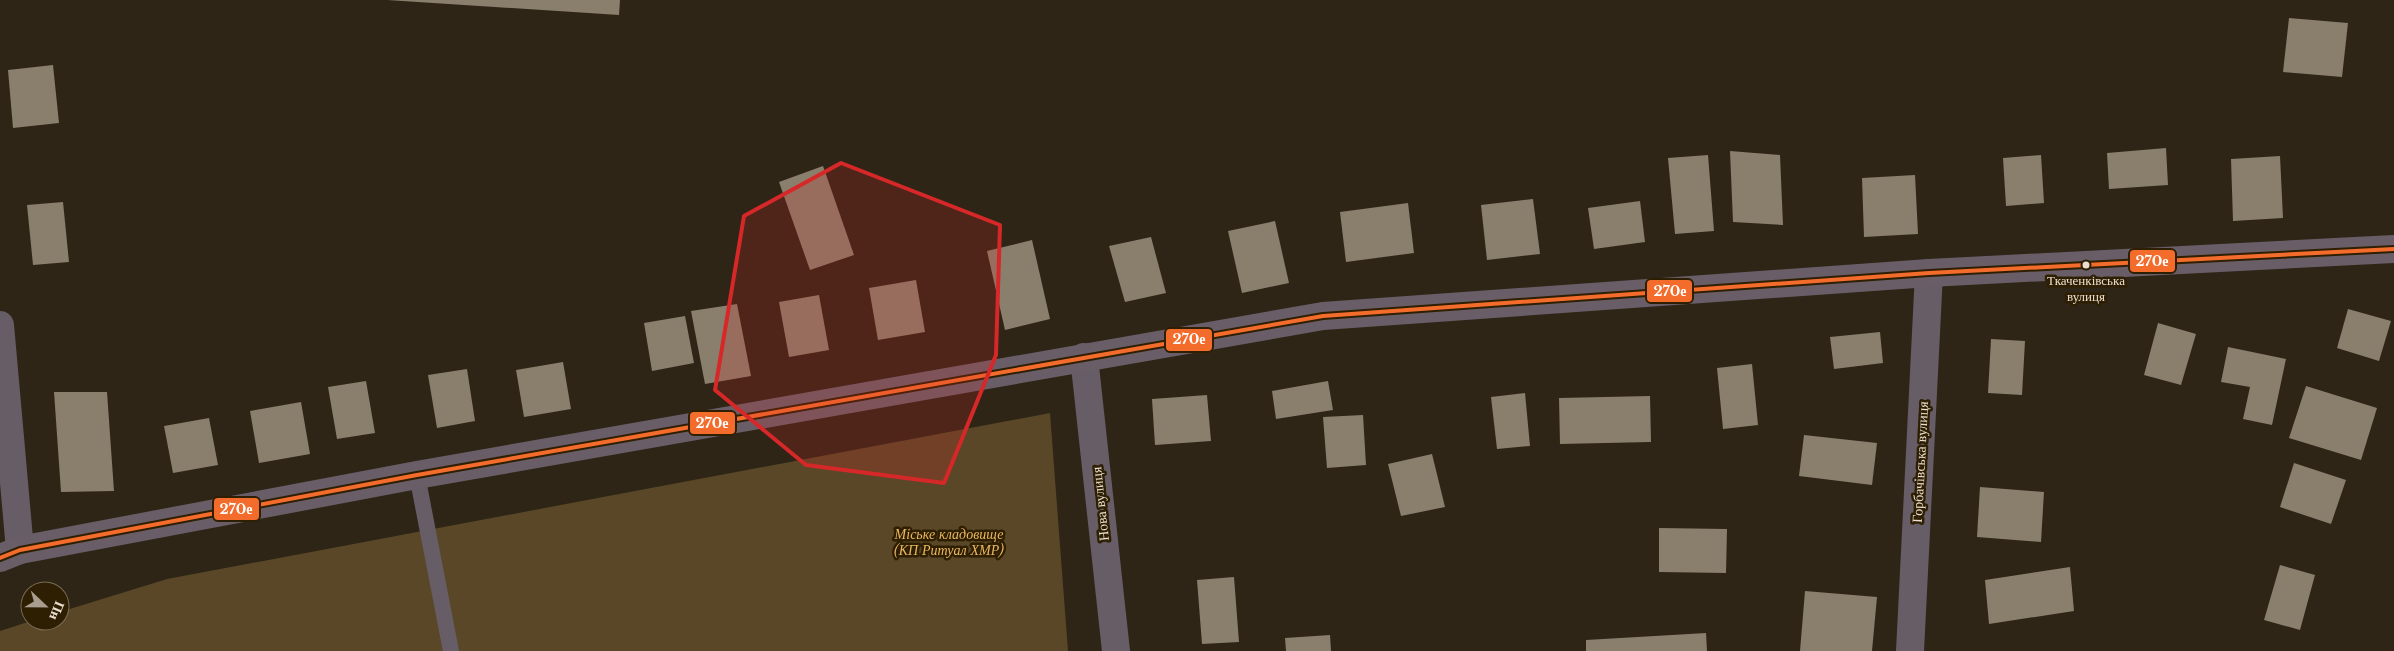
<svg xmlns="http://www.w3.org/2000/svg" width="2394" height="651" viewBox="0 0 2394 651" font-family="'Libre Baskerville',serif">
  <rect width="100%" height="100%" fill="#2e2517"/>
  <!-- green -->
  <polygon fill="#594727" points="1050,413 1068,651 0,651 0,631 31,621 60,621 60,612 167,579"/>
  <!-- building -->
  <g fill="#8a7f6c">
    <polygon points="387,0 620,0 619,15"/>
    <polygon points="2289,18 2348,23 2342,77 2283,72"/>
    <polygon points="53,65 59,123 13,128 8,70"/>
    <polygon points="2166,148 2168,185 2109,189 2107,153"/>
    <polygon points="1730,151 1780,155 1783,225 1733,222"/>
    <polygon points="1708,155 1714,231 1675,234 1668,158"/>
    <polygon points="2041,155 2044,203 2006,206 2003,158"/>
    <polygon points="2280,156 2283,218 2233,221 2231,159"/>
    <polygon points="823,166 854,255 810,270 779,182"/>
    <polygon points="1915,175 1918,234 1864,237 1862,178"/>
    <polygon points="1533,199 1540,254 1487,260 1481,205"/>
    <polygon points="1640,201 1645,242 1594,249 1588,208"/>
    <polygon points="63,202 69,262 33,265 27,205"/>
    <polygon points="1408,203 1414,253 1346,262 1340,212"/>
    <polygon points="1275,221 1289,283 1242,293 1228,231"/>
    <polygon points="1151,237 1166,293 1125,302 1109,246"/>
    <polygon points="1032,240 1050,319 1005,330 987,251"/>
    <polygon points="916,280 925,332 878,340 869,288"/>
    <polygon points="819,295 829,350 789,357 779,302"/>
    <polygon points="737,304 751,376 705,384 691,311"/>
    <polygon points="2348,309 2391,321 2379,361 2337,348"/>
    <polygon points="685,316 694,363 652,371 644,323"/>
    <polygon points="2158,323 2196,334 2181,385 2144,375"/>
    <polygon points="1880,332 1883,363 1834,369 1830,337"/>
    <polygon points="1991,339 2025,341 2022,395 1988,393"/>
    <polygon points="2228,347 2286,359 2272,425 2243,419 2250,387 2221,382"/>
    <polygon points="563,362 571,409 524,417 516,370"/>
    <polygon points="1752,364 1758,425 1723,429 1717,368"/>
    <polygon points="467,369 475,421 437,428 428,375"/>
    <polygon points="366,381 375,433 337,439 328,387"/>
    <polygon points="1328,381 1333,410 1276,419 1272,391"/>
    <polygon points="2306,386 2377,408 2361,460 2289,438"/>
    <polygon points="54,392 107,392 114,491 61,492"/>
    <polygon points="1525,393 1530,446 1497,449 1491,397"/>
    <polygon points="1207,395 1211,441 1155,445 1152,399"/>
    <polygon points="1650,396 1651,442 1560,444 1559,398"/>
    <polygon points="301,402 310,454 259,463 250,411"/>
    <polygon points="1363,415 1366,465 1327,468 1323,417"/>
    <polygon points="209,418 218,465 173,473 164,426"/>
    <polygon points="1804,435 1877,443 1872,485 1799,476"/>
    <polygon points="1432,454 1445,507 1401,516 1388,464"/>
    <polygon points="2294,463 2346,480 2331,524 2280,507"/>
    <polygon points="1980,487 2044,492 2041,542 1977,537"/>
    <polygon points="1659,528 1727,529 1726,573 1659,572"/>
    <polygon points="2280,565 2315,575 2300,630 2264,620"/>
    <polygon points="2070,567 2074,611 1989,624 1985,580"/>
    <polygon points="1234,577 1239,642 1202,644 1197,580"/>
    <polygon points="1805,591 1877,597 1872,651 1800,651"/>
    <polygon points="1706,633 1707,651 1586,651 1586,640"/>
    <polygon points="1330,635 1331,651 1286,651 1285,638"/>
  </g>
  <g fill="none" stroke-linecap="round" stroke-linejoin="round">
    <!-- lane -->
    <polyline stroke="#665d67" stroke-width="16" points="417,475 451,651"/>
    <!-- street -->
    <g stroke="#665d67" stroke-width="28">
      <polyline points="0,325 20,550"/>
      <polyline points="1084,357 1116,651"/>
      <polyline points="1910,651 1929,273"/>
    </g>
    <!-- secondary -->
    <polyline stroke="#695e67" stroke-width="28" points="0,558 20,550 417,475 1323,316 1929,273 2394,249"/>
    <!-- bus-1 casing -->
    <g stroke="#2e1f03" stroke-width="8">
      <polyline id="bus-1" points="0,558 20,550 417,475 1323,316 1929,273 2394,249"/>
    </g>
    <!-- bus-1 -->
    <use href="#bus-1" stroke="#f36c2b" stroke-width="4"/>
  </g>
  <!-- marked area -->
  <path fill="#d62828" fill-opacity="0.2" stroke="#d62828" stroke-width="4" stroke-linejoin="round" d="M841,163L1000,225L996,355L944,483L806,465L715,390L744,216Z"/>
  <!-- markers -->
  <circle fill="#e9decf" stroke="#2e1f03" stroke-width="2" cx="2086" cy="265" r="4.5"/>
  <g text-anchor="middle" stroke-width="5" stroke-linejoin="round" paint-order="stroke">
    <!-- bus labels -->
    <g font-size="13" fill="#e9decf" stroke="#2e1f03">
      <text x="2086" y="285">Ткаченківська<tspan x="2086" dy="16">вулиця</tspan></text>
    </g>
    <!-- street labels -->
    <g font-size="14" fill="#e9decf" stroke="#2e1f03">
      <text transform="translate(1920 462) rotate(-87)" y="5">Горбачівська вулиця</text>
      <text transform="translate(1100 504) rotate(-96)" y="5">Нова вулиця</text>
    </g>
    <!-- park labels -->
    <g font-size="14" font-style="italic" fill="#ebb860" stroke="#2e1f03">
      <text x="949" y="539">Міське кладовище<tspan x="949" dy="16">(КП Ритуал ХМР)</tspan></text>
    </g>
  </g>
  <g stroke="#2e1f03" stroke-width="2">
    <rect x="2129" y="249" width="47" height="24" rx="5" fill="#f36c2b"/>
    <rect x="1646" y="279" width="47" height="24" rx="5" fill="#f36c2b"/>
    <rect x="1165" y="328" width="48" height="24" rx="5" fill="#f36c2b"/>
    <rect x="689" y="411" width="47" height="24" rx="5" fill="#f36c2b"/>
    <rect x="213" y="497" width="47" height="24" rx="5" fill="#f36c2b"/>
  </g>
  <g font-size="14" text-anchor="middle" font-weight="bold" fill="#fff">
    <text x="2152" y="266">270е</text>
    <text x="1670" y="296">270е</text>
    <text x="1189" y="344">270е</text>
    <text x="712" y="428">270е</text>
    <text x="236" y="514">270е</text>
  </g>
  <!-- north arrow -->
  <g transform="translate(45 606) rotate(112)"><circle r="24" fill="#2e1f03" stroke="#796b55"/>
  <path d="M0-4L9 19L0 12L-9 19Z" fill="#a89d8f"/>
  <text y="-8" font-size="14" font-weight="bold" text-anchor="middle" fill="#e9decf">Пн</text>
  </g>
</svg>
